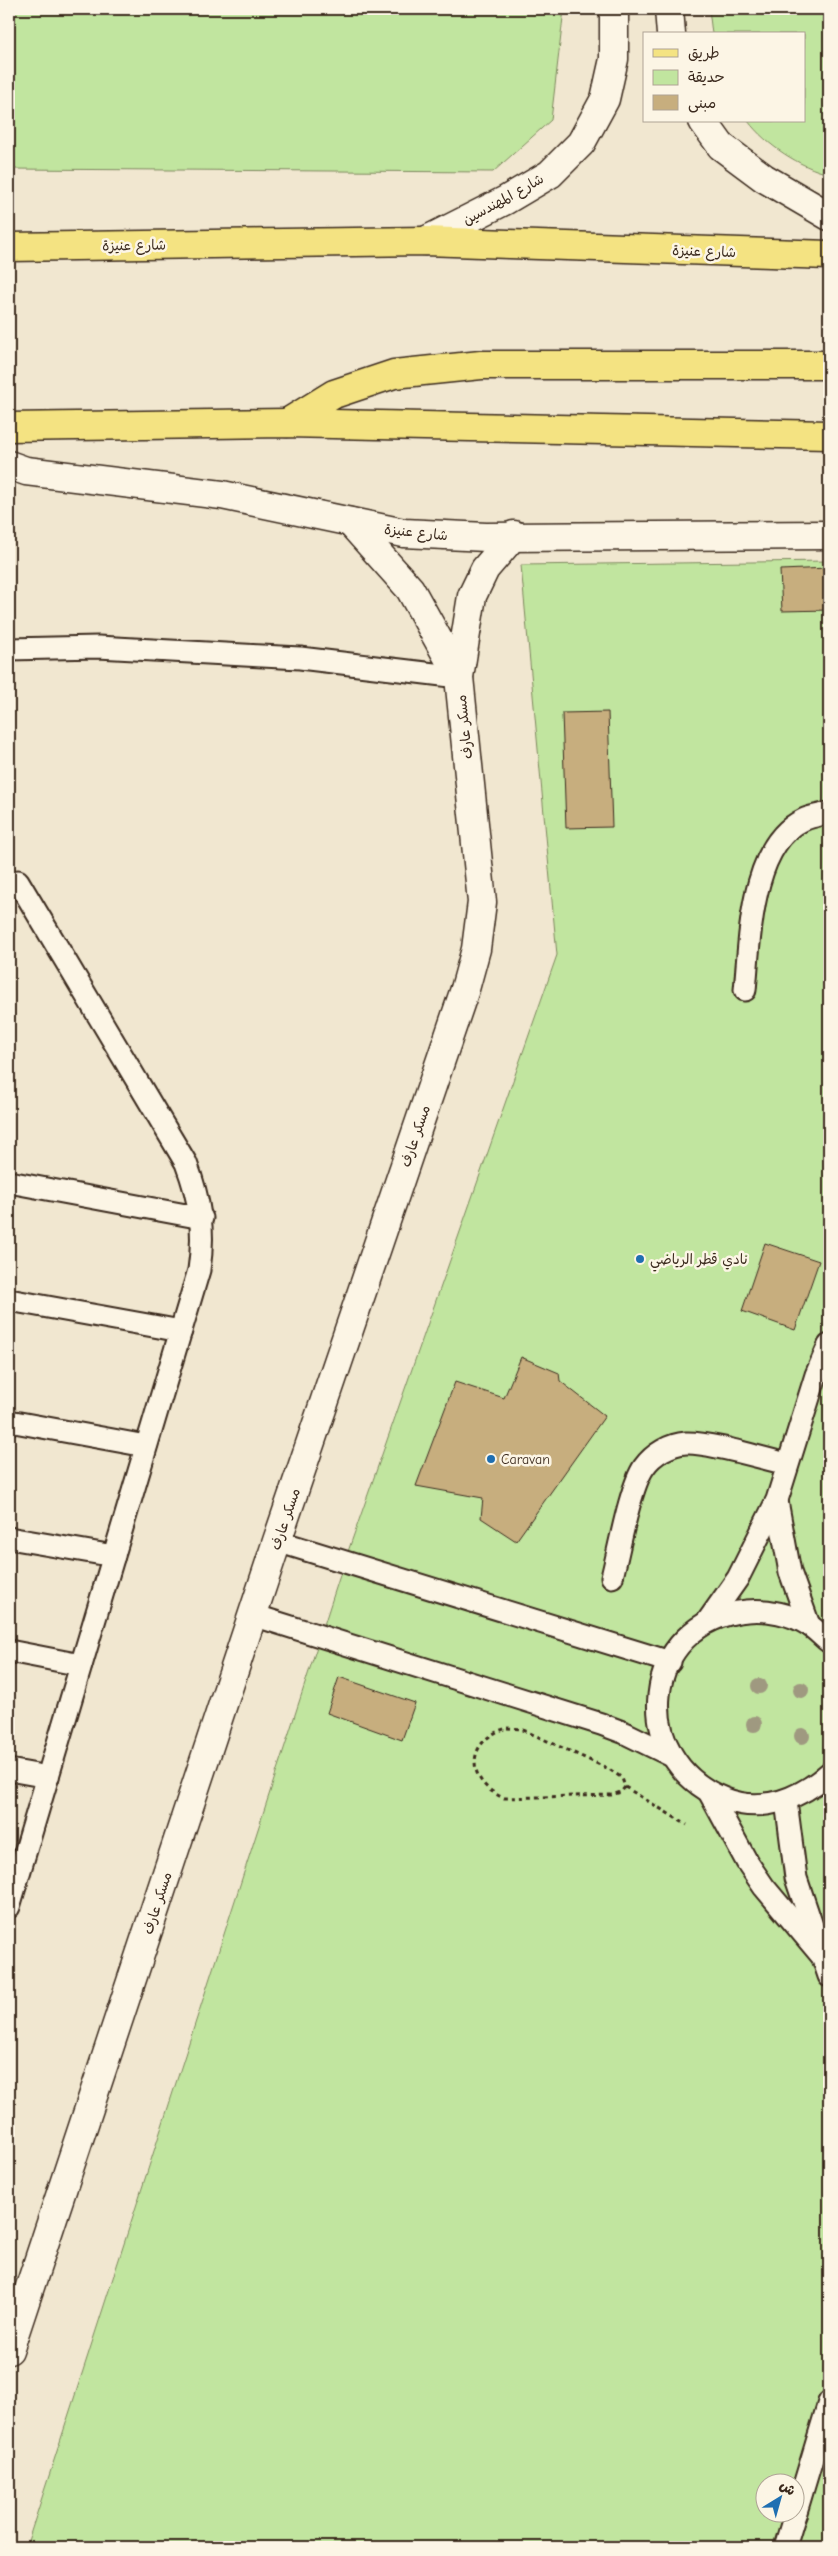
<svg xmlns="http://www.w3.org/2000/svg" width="838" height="2556" viewBox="0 0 838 2556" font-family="'Comic Neue','Playpen Sans Arabic',sans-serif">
  <rect width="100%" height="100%" fill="#f1e7d0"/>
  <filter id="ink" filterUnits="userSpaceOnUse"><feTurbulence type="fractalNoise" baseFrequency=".02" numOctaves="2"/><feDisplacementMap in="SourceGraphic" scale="10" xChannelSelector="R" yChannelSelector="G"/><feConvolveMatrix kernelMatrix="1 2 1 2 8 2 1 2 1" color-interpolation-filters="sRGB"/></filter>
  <g filter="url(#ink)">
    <!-- green -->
    <g fill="#c1e59f" stroke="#7e885e" fill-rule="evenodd">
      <polygon points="9,9 564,9 551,120 493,172 9,169"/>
      <path d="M709,9H829V174C800,167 766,145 748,121H804V34H712Z"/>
      <path d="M829,561V2547H26L344,1563L557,955L521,565ZM766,2484H796V2514H766Z"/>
    </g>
    <!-- building -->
    <g fill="#c7ae7e" stroke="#3b2a1e">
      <polygon points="829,568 829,610 782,611 780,570"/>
      <polygon points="608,712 612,827 566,828 562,713"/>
      <polygon points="765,1243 819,1261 795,1330 742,1311"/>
      <polygon points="521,1357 559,1373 560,1381 605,1416 516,1541 481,1518 483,1498 416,1486 455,1382 504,1398"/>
      <polygon points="339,1677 415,1703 402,1740 327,1713"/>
    </g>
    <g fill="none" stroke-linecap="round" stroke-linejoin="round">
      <!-- service casing -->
      <g stroke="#3b2a1e" stroke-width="25">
        <g id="service">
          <polyline points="9,649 98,647 300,658 459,677"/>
          <path d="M745,990C750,940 750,845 803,820C811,816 821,815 829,813"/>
          <polyline points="9,1182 202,1218"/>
          <polyline points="9,1300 181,1331"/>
          <polyline points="9,1421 146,1446"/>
          <polyline points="777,1501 790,1572 809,1625"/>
          <polyline points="9,1538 114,1556"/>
          <polyline points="277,1541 670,1662"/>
          <path d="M612,1577C619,1550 630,1487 644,1467C653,1454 670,1444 686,1443C710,1442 761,1458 787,1464"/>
          <polyline points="253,1615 601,1724 625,1733 672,1756"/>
          <polyline points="707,1622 738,1578 777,1500 816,1375 829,1345"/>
          <path d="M829,1642C823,1637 816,1630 809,1625C791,1614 768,1609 747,1611C641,1621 626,1760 725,1799C763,1814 801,1798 829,1773"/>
          <polyline points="9,1651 81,1665"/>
          <polyline points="9,1770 48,1777"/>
          <polyline points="709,1792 747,1862 764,1887 821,1955"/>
          <polyline points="786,1801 796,1878 829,1976"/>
          <path d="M9,1907L199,1270C205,1231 200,1200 186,1163L18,881"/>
          <polyline points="796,2512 829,2402"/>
          <polyline points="785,2547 795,2514"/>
        </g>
      </g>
      <!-- minor casing -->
      <g stroke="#3b2a1e" stroke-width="31">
        <g id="minor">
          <polyline points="9,465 26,471 222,495 404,533 486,537 829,535"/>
          <polyline points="350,522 410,589 459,677"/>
          <polyline points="9,2350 277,1541 465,989 476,949 482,902 459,677 472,596 485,569 514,535"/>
        </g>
      </g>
      <!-- tertiary casing -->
      <g stroke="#3b2a1e" stroke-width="31">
        <g id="tertiary">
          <polyline points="669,9 671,34"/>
          <polyline points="703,121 721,146 764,178 829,216"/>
          <polyline points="425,241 506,200 550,174 581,143 605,99 614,59 614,9"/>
        </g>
      </g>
      <!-- primary casing -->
      <g stroke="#3b2a1e" stroke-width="31">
        <g id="primary">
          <polyline points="9,247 425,241 829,255"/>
          <polyline points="9,427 287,423 829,435"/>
        </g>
      </g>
      <!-- trunk casing -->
      <g stroke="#3b2a1e" stroke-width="31">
        <polyline id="trunk" points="287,423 334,394 394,374 481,365 829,365"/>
      </g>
      <!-- path -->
      <g stroke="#3b2a1e" stroke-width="3" stroke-dasharray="4 4" stroke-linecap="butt">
        <path d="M507,1728L521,1729L609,1769L622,1778L625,1787L621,1792L611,1795L504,1798C465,1782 465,1740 507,1728Z"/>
        <polyline points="625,1787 687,1825"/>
      </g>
      <!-- service -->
      <use href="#service" stroke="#fcf5e5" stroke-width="21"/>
      <!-- minor -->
      <use href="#minor" stroke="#fcf5e5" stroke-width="28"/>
      <!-- tertiary -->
      <use href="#tertiary" stroke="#fcf5e5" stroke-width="28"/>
      <!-- primary -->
      <use href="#primary" stroke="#f4e382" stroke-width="28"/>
      <!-- trunk -->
      <use href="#trunk" stroke="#f4e382" stroke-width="28"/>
    </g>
    <!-- trees -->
    <g fill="#9f9980">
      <circle cx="759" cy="1686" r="8"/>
      <circle cx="801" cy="1690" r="8"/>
      <circle cx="754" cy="1724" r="8"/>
      <circle cx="802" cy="1736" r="8"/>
    </g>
  </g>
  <!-- markers -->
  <g fill="#1f6fb2" stroke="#fcf5e5" stroke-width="2">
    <circle cx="640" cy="1259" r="5"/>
    <circle cx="491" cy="1459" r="5"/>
  </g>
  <g text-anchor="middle" stroke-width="5" stroke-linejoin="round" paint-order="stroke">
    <!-- street labels -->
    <g font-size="14" fill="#3b2a1e" stroke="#fcf5e5">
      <text transform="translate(503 199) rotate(-29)" y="5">شارع المهندسين</text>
      <text transform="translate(134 245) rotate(-1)" y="5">شارع عنيزة</text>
      <text transform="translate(704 251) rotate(2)" y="5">شارع عنيزة</text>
      <text transform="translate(416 532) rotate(6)" y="5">شارع عنيزة</text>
      <text transform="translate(464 727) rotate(-96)" y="5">مسكر عارف</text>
      <text transform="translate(415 1136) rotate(-71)" y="5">مسكر عارف</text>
      <text transform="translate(285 1519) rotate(-71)" y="5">مسكر عارف</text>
      <text transform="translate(157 1903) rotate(-72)" y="5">مسكر عارف</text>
    </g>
    <!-- poi labels -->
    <g font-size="14" fill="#3b2a1e" stroke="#fcf5e5" text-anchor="start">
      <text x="650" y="1264">نادي قطر الرياضي</text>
      <text x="501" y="1464">Caravan</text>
    </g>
  </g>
  <!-- margin -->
  <rect width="838" height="2556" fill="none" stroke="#fcf5e5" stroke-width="30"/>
  <rect x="15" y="15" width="808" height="2526" fill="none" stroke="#3b2a1e" stroke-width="2" filter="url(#ink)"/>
  <!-- legend -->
  <rect x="643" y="32" width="162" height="90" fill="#fcf5e5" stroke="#afa495"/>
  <rect x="653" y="49" width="25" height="8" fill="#f4e382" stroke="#afa495"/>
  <text x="688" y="58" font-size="15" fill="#3b2a1e">طريق</text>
  <rect x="653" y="70" width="25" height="15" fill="#c1e59f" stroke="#afa495"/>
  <text x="688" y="82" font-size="15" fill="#3b2a1e">حديقة</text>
  <rect x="653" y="95" width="25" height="15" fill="#c7ae7e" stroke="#afa495"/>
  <text x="688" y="108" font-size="15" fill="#3b2a1e">مبنى</text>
  <!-- north arrow -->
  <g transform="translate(780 2498) rotate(37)"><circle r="24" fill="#fcf5e5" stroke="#afa495"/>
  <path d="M0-4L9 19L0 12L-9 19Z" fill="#1f6fb2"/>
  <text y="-8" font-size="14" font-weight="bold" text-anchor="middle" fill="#3b2a1e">ش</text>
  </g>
</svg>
